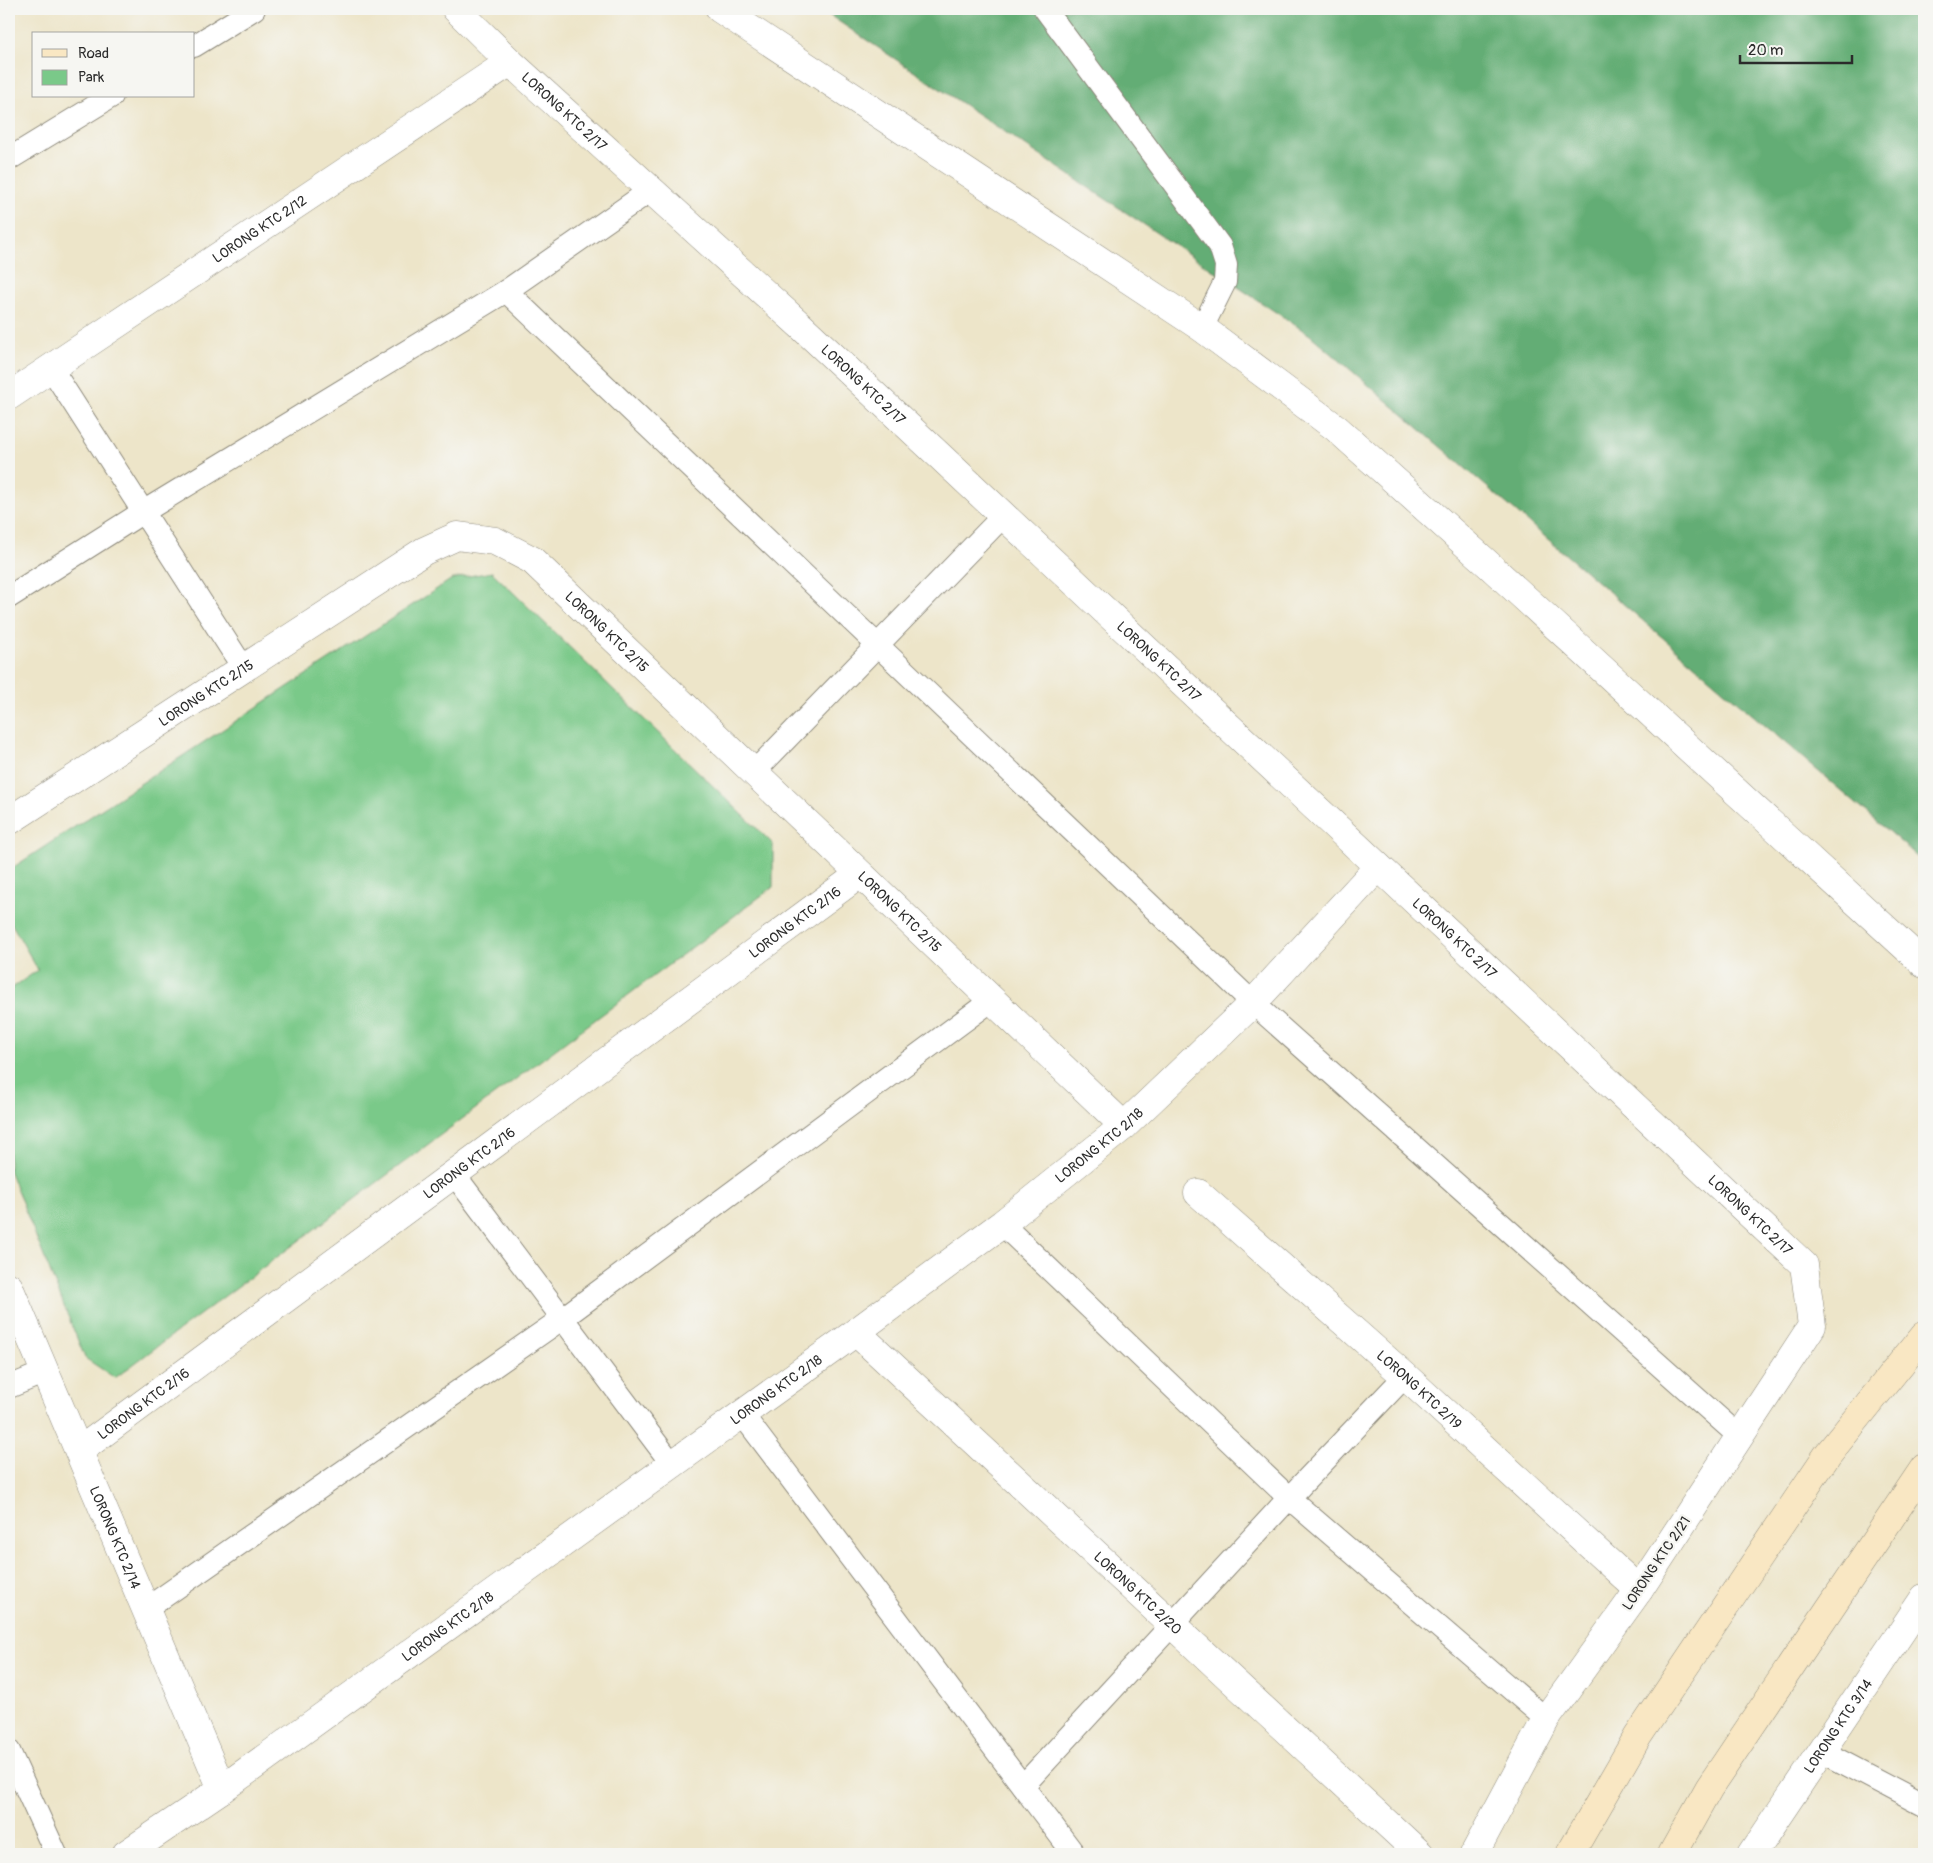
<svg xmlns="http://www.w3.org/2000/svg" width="1933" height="1863" viewBox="0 0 1933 1863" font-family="Pangolin,sans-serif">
  <rect width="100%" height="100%" fill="#f6f6f2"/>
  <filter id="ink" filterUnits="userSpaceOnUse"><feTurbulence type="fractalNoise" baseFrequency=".02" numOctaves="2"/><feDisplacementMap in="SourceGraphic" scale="10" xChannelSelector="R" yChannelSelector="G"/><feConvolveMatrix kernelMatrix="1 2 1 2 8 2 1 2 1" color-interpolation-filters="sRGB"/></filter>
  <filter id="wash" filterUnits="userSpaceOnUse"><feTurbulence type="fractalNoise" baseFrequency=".0096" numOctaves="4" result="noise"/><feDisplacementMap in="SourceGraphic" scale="20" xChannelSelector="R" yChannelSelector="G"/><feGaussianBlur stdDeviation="1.12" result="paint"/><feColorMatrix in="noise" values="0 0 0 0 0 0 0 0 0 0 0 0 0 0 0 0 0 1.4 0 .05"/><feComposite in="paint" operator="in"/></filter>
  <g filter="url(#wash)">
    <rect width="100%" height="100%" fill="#ede5c9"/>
    <!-- green -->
    <polygon fill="#7ac989" stroke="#527a5a" points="492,572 773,844 773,887 115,1378 85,1358 9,1170 9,990 38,970 9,919 9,870 452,579"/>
    <!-- forest -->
    <polygon fill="#63ad75" stroke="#476c50" points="820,9 1924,9 1924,862 1310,335"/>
  </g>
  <g filter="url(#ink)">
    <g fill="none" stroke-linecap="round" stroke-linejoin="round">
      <!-- lane casing -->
      <g stroke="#8c887a" stroke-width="24">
        <g id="lane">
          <polyline points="1045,9 1220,246 1226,265 1225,282 1202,328"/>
          <polyline points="194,46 254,9"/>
          <polyline points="9,159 112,96"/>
          <polyline points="506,291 1253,1003 1740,1437"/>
          <polyline points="51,368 244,669"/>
          <polyline points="9,597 143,512 506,291 651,190"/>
          <polyline points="754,772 1003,516"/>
          <polyline points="454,1174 672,1464"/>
          <polyline points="1002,1224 1289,1498 1546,1719"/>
          <polyline points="9,1387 45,1372"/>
          <polyline points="742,1414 1074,1854"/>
          <polyline points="146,1609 563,1318 992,1000"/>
          <polyline points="9,1751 56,1854"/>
          <polyline points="1821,1751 1924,1805"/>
          <polyline points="1023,1786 1289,1498 1405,1376"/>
        </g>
      </g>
      <!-- street casing -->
      <g stroke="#8c887a" stroke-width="29">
        <g id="street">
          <path id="s1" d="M456,9L510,62L802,327L1804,1265L1812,1326L1639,1590L1546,1719L1474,1854"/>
          <polyline points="720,9 1202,328 1336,428 1489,565 1924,964"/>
          <path id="s2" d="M9,396L510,62"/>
          <path id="s3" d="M9,821L424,551L457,536L495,541L532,560L1124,1126"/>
          <path id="s4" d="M1198,1193L1405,1376L1639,1590"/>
          <path id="s5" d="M9,1287L222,1789"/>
          <path id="s6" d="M856,1332L1420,1854"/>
          <path id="s7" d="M79,1451L860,874"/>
          <path id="s8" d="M126,1854L222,1789L856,1332L1002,1224L1124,1126L1253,1003L1378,867"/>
          <path id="s9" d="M1752,1854L1924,1598"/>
        </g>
      </g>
      <!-- secondary casing -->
      <g stroke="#8c887a" stroke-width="29">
        <g id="secondary">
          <polyline points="1570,1854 1638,1736 1828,1454 1924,1335"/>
          <polyline points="1672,1854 1709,1788 1924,1468"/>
        </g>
      </g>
      <!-- lane -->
      <use href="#lane" stroke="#fff" stroke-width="22"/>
      <!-- street -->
      <use href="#street" stroke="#fff" stroke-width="28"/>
      <!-- secondary -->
      <use href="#secondary" stroke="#f9e7c3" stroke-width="28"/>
    </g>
  </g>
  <g text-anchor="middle" stroke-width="4.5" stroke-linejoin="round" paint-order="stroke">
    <!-- street labels -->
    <g font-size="14" fill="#2b2b2b" stroke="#f6f6f2">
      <text dy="5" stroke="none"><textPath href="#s1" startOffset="149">LORONG KTC 2/17</textPath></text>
      <text dy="5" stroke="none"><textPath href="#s2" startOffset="301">LORONG KTC 2/12</textPath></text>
      <text dy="5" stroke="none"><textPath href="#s1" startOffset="554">LORONG KTC 2/17</textPath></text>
      <text dy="5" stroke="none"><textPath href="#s3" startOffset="715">LORONG KTC 2/15</textPath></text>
      <text dy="5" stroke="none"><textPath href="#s1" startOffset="959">LORONG KTC 2/17</textPath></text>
      <text dy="5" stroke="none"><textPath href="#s3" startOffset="235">LORONG KTC 2/15</textPath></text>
      <text dy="5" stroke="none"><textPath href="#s3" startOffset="1120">LORONG KTC 2/15</textPath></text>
      <text dy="5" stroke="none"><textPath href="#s7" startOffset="890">LORONG KTC 2/16</textPath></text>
      <text dy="5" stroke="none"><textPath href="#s1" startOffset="1364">LORONG KTC 2/17</textPath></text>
      <text dy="5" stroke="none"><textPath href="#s8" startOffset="1204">LORONG KTC 2/18</textPath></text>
      <text dy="5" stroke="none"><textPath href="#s7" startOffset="485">LORONG KTC 2/16</textPath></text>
      <text dy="5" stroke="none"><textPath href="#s1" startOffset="1769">LORONG KTC 2/17</textPath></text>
      <text dy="5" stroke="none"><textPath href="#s8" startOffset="799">LORONG KTC 2/18</textPath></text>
      <text dy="5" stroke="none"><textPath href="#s4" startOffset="296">LORONG KTC 2/19</textPath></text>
      <text dy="5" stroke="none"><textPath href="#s7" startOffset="80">LORONG KTC 2/16</textPath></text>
      <text dy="5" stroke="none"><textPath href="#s5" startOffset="272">LORONG KTC 2/14</textPath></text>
      <text transform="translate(1656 1563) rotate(-56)" y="5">LORONG KTC 2/21</text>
      <text dy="5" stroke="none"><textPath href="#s6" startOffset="384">LORONG KTC 2/20</textPath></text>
      <text dy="5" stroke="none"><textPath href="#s8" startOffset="394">LORONG KTC 2/18</textPath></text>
      <text dy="5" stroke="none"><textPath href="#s9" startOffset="154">LORONG KTC 3/14</textPath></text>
    </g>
  </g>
  <!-- margin -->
  <rect width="1933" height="1863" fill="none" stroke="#f6f6f2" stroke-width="30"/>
  <!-- legend -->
  <rect x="32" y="32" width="162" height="65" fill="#f6f6f2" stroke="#a5a5a2"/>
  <rect x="42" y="49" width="25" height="8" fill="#f9e7c3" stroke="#a5a5a2"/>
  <text x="78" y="58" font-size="15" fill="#2b2b2b">Road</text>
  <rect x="42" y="70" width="25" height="15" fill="#7ac989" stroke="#a5a5a2"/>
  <text x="78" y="82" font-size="15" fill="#2b2b2b">Park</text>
  <!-- scale -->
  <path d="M1740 55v8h112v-8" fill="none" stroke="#2b2b2b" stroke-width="2.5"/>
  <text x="1748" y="55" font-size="15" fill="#2b2b2b" stroke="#f6f6f2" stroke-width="4" paint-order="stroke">20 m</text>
</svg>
